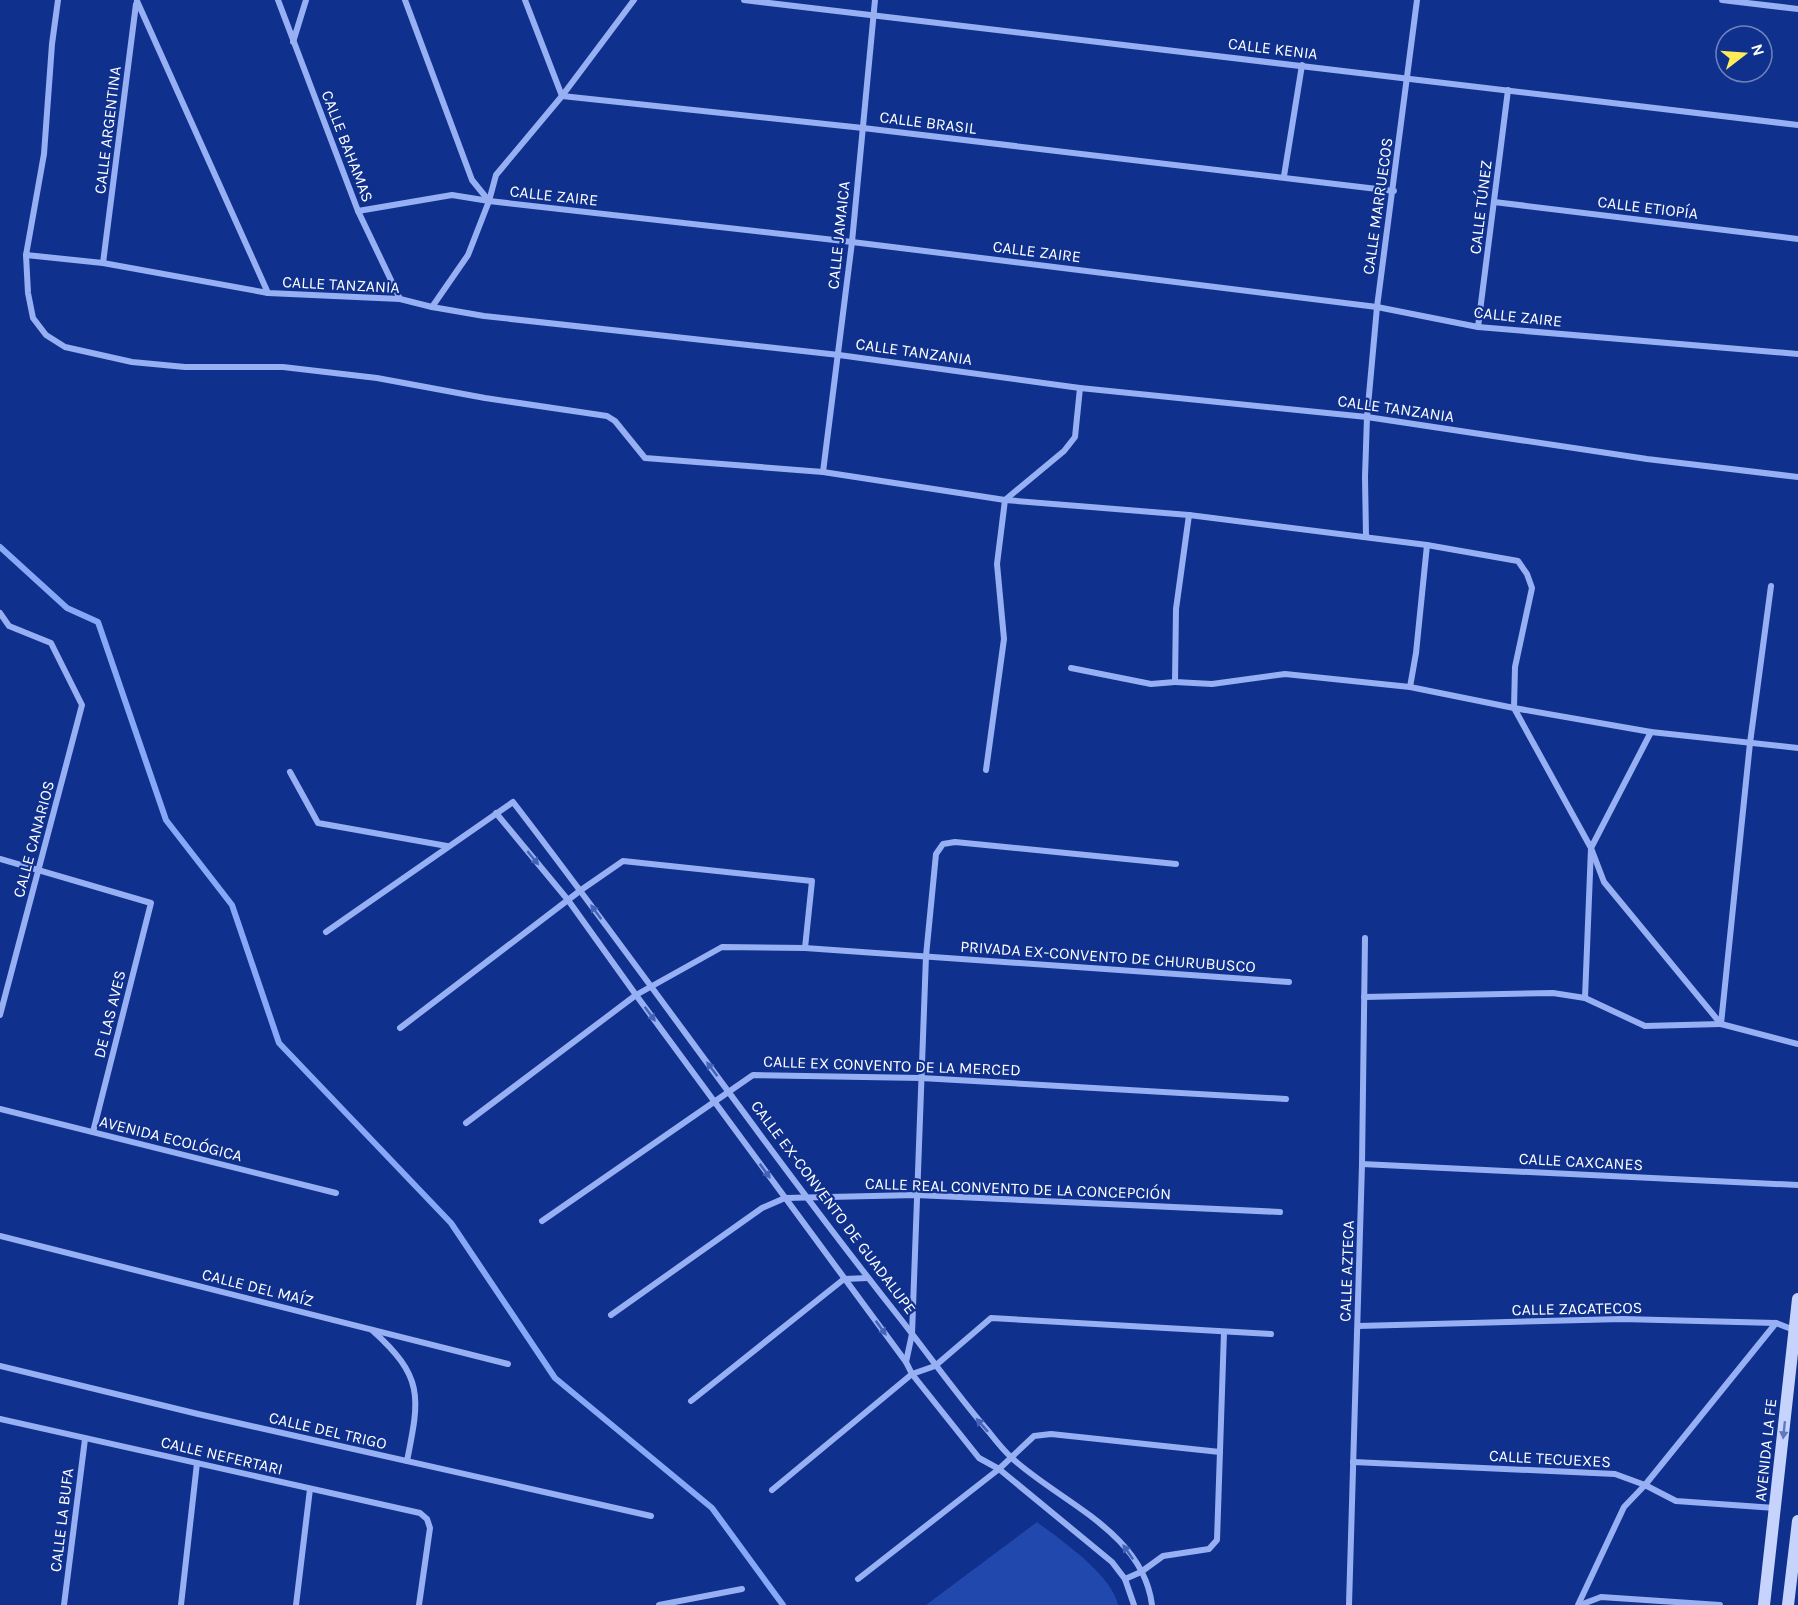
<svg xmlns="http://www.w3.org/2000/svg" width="1798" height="1605" viewBox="0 0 1798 1605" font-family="Karla,sans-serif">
  <rect width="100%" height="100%" fill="#0f308d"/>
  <!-- green -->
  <path fill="#2048ad" d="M1037,1522C1061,1540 1112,1575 1118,1605H926Z"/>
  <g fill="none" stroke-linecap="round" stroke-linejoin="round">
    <!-- stream -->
    <polyline stroke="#88a8f7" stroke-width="6" points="0,547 67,608 98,622 166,820 232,905 279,1043 451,1223 555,1378 712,1508 783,1605"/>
    <!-- street -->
    <g stroke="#97b0f3" stroke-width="6">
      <polyline points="58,0 52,44 44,154 26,255 28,293 33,318 46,335 65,347 132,362 185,367 283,367 377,378 485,398 607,416 615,421 645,458 823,472 1005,500 1189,515 1427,545 1518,561 1527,574 1532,588 1515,667 1514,708 1591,848 1604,882 1721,1024"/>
      <polyline points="278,0 358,211 400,299"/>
      <polyline points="405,0 472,180 489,201 852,242 1377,307 1478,327 1798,354"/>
      <polyline points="525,0 562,96 863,128 1394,191"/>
      <polyline points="744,0 1798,125"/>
      <polyline points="1722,0 1798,9"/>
      <polyline points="137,1 268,293"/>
      <polyline points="293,42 306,0"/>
      <polyline points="1284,176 1302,65"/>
      <polyline points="1494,202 1798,239"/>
      <polyline points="358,211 452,195 489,201"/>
      <polyline points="26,255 103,263 268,293 400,299 432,307 484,316 839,355 1080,388 1367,417 1647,459 1798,477"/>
      <polyline points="103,263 136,4"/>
      <polyline points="432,307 468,255 489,201 496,175 562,96 634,0"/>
      <polyline points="1478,327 1508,90"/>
      <polyline points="823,472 852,242 875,0"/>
      <polyline points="1366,536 1365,477 1367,417 1377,307 1417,0"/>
      <polyline points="1427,545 1416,653 1410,687 1514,708 1651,732 1798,748"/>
      <polyline points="1771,586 1750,743 1721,1024 1798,1044"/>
      <polyline points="0,613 9,626 51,643 82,705 0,1015"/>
      <polyline points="1071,668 1151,684 1175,682 1176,609 1189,515"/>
      <polyline points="1175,682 1212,684 1285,674 1410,687"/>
      <polyline points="986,770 1004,639 997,564 1005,500 1064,451 1075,437 1080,388"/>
      <polyline points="290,772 318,823 447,846"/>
      <polyline points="496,813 568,900 636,995 906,1362 912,1374 979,1458 999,1469 1112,1562 1125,1579 1134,1605"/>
      <polyline points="0,859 151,903 93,1132"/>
      <path d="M326,932L513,802C644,972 766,1149 899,1317C929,1355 957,1395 989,1432C996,1441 1004,1451 1013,1459C1060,1502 1143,1532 1152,1605"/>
      <polyline points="1364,997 1553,993 1585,998 1645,1026 1721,1024"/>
      <polyline points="1585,998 1591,848 1651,732"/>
      <polyline points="400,1028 581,890 623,861 812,881 805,948"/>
      <polyline points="0,1109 336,1193"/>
      <polyline points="466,1123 636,995 722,947 805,948 1289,982"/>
      <polyline points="1362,1164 1798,1185"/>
      <polyline points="542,1221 753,1075 921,1078 1286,1099"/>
      <polyline points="0,1236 508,1364"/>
      <polyline points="611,1315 762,1208 785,1198 916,1195 1280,1212"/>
      <polyline points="1358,1326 1622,1319 1776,1323 1794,1330"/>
      <path d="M372,1330C424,1377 420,1396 407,1461"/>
      <polyline points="906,1362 912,1334 926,956 936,854 943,844 955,842 1176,864"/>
      <polyline points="0,1366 198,1414 651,1516"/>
      <polyline points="691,1401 844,1279 868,1278"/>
      <polyline points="0,1419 420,1513 427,1519 430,1528 419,1605"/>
      <polyline points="1353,1462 1615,1474 1645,1485 1676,1501 1775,1508"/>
      <polyline points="772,1490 912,1374 935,1366 991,1318 1271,1334"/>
      <polyline points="858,1579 999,1469 1034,1436 1051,1434 1220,1452"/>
      <polyline points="1125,1579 1141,1572 1163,1556 1209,1549 1217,1540 1224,1332"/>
      <polyline points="64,1605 85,1439"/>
      <polyline points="181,1605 197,1463"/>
      <polyline points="296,1605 310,1489"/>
      <polyline points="659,1605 742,1589"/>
      <polyline points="1349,1605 1362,1164 1365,938"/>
      <polyline points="1578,1605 1624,1507 1645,1485 1776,1323"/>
      <polyline points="1580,1605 1601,1597 1720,1605"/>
    </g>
    <!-- secondary -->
    <g stroke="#c6d4fd" stroke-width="12">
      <polyline points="1764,1605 1798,1299"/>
      <polyline points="1788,1605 1798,1521"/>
    </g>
  </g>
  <!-- one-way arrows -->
  <defs><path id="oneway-solid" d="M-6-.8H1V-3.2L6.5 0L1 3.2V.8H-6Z" transform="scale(1.5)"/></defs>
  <g fill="#4563b6">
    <use href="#oneway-solid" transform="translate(533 858) rotate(51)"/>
    <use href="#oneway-solid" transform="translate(596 912) rotate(-126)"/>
    <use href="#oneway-solid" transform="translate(650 1014) rotate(54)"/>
    <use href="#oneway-solid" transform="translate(712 1069) rotate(-127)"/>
    <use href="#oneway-solid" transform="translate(765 1171) rotate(54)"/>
    <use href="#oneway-solid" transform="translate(881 1328) rotate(54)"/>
    <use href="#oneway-solid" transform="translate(982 1425) rotate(-131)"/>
    <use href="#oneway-solid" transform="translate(1128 1552) rotate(-125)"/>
  </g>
  <use fill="#617abf" href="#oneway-solid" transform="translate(1784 1430) rotate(96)"/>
  <g text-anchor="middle" stroke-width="4.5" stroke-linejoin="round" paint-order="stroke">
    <!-- street labels -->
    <g font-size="16" fill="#fff" stroke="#0f308d">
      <text transform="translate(1273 48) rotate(7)" y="6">CALLE KENIA</text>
      <text transform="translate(928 122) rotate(7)" y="6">CALLE BRASIL</text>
      <text transform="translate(107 130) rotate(-83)" y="6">CALLE ARGENTINA</text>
      <text transform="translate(348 146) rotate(69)" y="6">CALLE BAHAMAS</text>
      <text transform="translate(554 195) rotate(6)" y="6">CALLE ZAIRE</text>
      <text transform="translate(1377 206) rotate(-82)" y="6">CALLE MARRUECOS</text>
      <text transform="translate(1480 207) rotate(-83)" y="6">CALLE TÚNEZ</text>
      <text transform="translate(1648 207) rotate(7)" y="6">CALLE ETIOPÍA</text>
      <text transform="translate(838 235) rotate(-84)" y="6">CALLE JAMAICA</text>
      <text transform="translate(1037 251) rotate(7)" y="6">CALLE ZAIRE</text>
      <text transform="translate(341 284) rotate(3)" y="6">CALLE TANZANIA</text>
      <text transform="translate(1518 316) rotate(6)" y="6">CALLE ZAIRE</text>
      <text transform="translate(914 351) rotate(8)" y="6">CALLE TANZANIA</text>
      <text transform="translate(1396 408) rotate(8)" y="6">CALLE TANZANIA</text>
      <text transform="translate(33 839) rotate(-75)" y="6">CALLE CANARIOS</text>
      <text transform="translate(1108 956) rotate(4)" y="6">PRIVADA EX-CONVENTO DE CHURUBUSCO</text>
      <text transform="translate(109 1014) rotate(-76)" y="6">DE LAS AVES</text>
      <text transform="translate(892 1065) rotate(2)" y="6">CALLE EX CONVENTO DE LA MERCED</text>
      <text transform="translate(171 1138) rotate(14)" y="6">AVENIDA ECOLÓGICA</text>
      <text transform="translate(1581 1161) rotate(3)" y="6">CALLE CAXCANES</text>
      <text transform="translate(1018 1188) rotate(2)" y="6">CALLE REAL CONVENTO DE LA CONCEPCIÓN</text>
      <text transform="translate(834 1207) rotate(53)" y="6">CALLE EX-CONVENTO DE GUADALUPE</text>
      <text transform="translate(1346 1271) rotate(-88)" y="6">CALLE AZTECA</text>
      <text transform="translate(258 1287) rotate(14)" y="6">CALLE DEL MAÍZ</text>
      <text transform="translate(1577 1308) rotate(-1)" y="6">CALLE ZACATECOS</text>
      <text transform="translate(328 1430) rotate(13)" y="6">CALLE DEL TRIGO</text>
      <text transform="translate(1765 1450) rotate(-84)" y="6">AVENIDA LA FE</text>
      <text transform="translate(222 1455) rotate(13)" y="6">CALLE NEFERTARI</text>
      <text transform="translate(1550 1458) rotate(3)" y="6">CALLE TECUEXES</text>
      <text transform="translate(61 1520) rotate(-83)" y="6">CALLE LA BUFA</text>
    </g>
  </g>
  <!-- north arrow -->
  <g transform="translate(1744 54) rotate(73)"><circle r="28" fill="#0f308d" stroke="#6f83bb" stroke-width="1.5"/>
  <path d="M0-4.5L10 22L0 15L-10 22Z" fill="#ffec58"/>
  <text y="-9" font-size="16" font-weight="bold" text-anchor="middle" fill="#ffffff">N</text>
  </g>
</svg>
